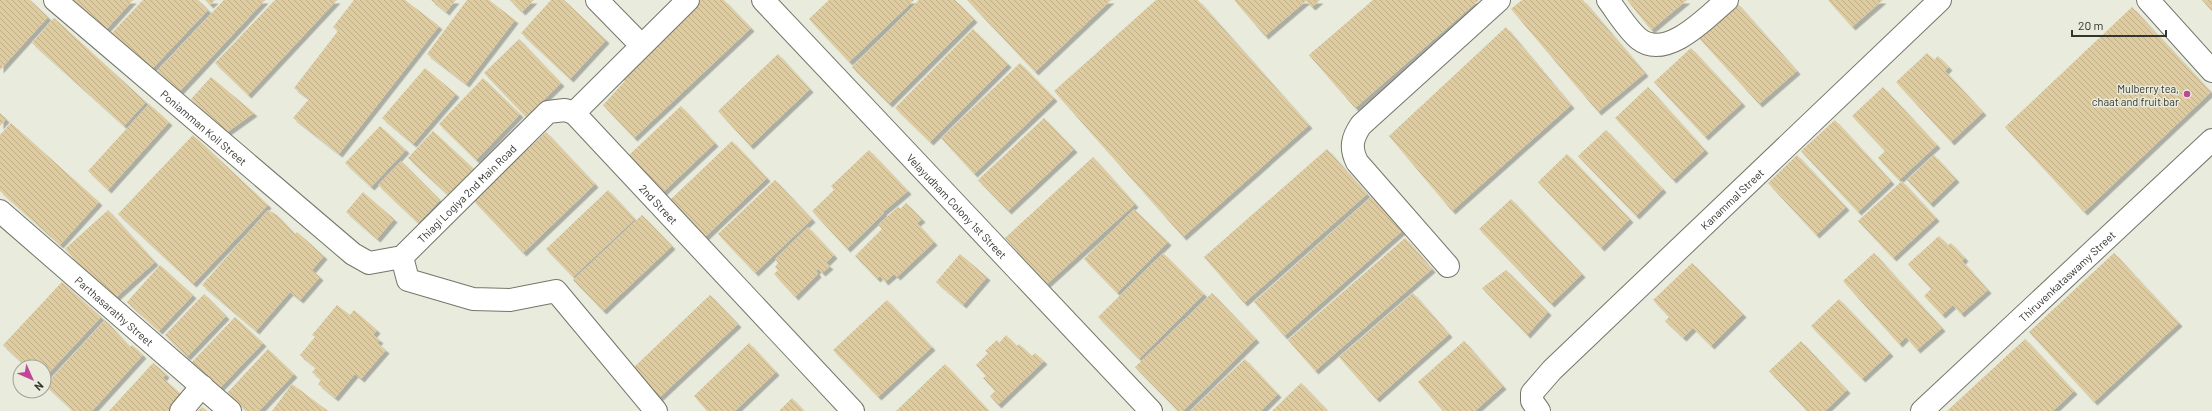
<svg xmlns="http://www.w3.org/2000/svg" width="2212" height="411" font-family="Barlow,sans-serif">
	<defs>
		<pattern id="building-back-hatch" width="6" height="6" patternUnits="userSpaceOnUse"><rect width="6" height="6" fill="#decb9f"/><path d="M-1 5l2 2M0 0l6 6M5-1l2 2" fill="none" stroke="#bfaf89"/></pattern>
		<filter id="shadow"><feDropShadow dx="3.5" dy="3.5" stdDeviation="0" flood-color="#0004"/></filter>
	</defs>
	<rect width="100%" height="100%" fill="#e9ebdd"/>
	<g fill="url(#building-back-hatch)" filter="url(#shadow)">
		<polygon points="0,0 30,0 48,17 0,70"/>
		<polygon points="73,0 133,0 104,32 72,2"/>
		<polygon points="143,0 198,0 208,10 151,70 112,33"/>
		<polygon points="205,0 215,0 210,5"/>
		<polygon points="224,0 265,0 179,92 157,71"/>
		<polygon points="275,0 337,0 248,95 215,63"/>
		<polygon points="354,0 405,0 439,26 339,154 293,118 309,99 294,88 338,31 333,27"/>
		<polygon points="431,0 456,0 446,12"/>
		<polygon points="467,0 489,0 515,20 466,84 427,54"/>
		<polygon points="510,0 534,0 522,12"/>
		<polygon points="551,0 564,0 606,40 570,79 521,33"/>
		<polygon points="696,0 724,0 751,28 634,138 603,105 625,81 621,77"/>
		<polygon points="829,0 914,0 849,62 809,19"/>
		<polygon points="919,0 955,0 974,19 889,104 852,67"/>
		<polygon points="967,0 1111,0 1035,72"/>
		<polygon points="1156,0 1198,0 1309,125 1183,237 1054,91"/>
		<polygon points="1234,0 1320,0 1312,7 1306,1 1265,36"/>
		<polygon points="1373,0 1479,0 1355,108 1309,55"/>
		<polygon points="1522,0 1583,0 1645,73 1598,112 1511,9"/>
		<polygon points="1627,0 1687,0 1651,30"/>
		<polygon points="1828,0 1883,0 1852,27"/>
		<polygon points="2202,0 2212,0 2212,11"/>
		<polygon points="1737,3 1797,71 1759,104 1699,38"/>
		<polygon points="2132,7 2211,92 2084,212 2005,127"/>
		<polygon points="54,18 146,102 124,126 32,43"/>
		<polygon points="1506,27 1571,105 1452,211 1389,136"/>
		<polygon points="973,29 1008,64 930,142 895,108"/>
		<polygon points="519,39 561,83 526,117 484,73"/>
		<polygon points="1691,48 1742,103 1705,137 1654,82"/>
		<polygon points="1927,53 1934,60 1938,56 1949,67 1945,71 1983,112 1951,142 1896,82"/>
		<polygon points="778,54 810,89 750,146 718,111"/>
		<polygon points="1020,63 1054,98 974,174 941,138"/>
		<polygon points="425,68 456,94 413,144 382,118"/>
		<polygon points="211,77 254,113 226,133 191,99"/>
		<polygon points="483,78 520,114 476,160 439,124"/>
		<polygon points="1648,87 1705,150 1673,180 1615,118"/>
		<polygon points="1883,87 1937,145 1899,180 1878,158 1885,151 1852,116"/>
		<polygon points="149,104 169,122 108,190 88,171"/>
		<polygon points="681,106 715,143 660,195 626,158"/>
		<polygon points="0,113 6,119 0,126"/>
		<polygon points="1044,118 1074,149 1008,211 978,180"/>
		<polygon points="1835,120 1891,181 1858,212 1801,151"/>
		<polygon points="11,123 99,202 60,245 0,191 0,135"/>
		<polygon points="380,126 406,150 371,187 345,163"/>
		<polygon points="1606,130 1663,189 1636,216 1578,156"/>
		<polygon points="433,131 474,169 449,196 408,158"/>
		<polygon points="546,132 595,184 523,253 473,200"/>
		<polygon points="193,135 268,205 193,284 118,214"/>
		<polygon points="732,141 767,178 704,238 669,201"/>
		<polygon points="1327,149 1367,194 1244,303 1204,257"/>
		<polygon points="869,150 908,191 883,212 884,213 847,249 812,211 834,190 831,186"/>
		<polygon points="1567,154 1630,219 1601,248 1538,182"/>
		<polygon points="1797,155 1846,207 1816,235 1768,183"/>
		<polygon points="1934,155 1956,179 1930,204 1907,180"/>
		<polygon points="1093,157 1135,204 1047,284 1005,238"/>
		<polygon points="401,161 440,200 418,223 378,185"/>
		<polygon points="775,180 812,219 755,273 718,234"/>
		<polygon points="1902,181 1936,218 1893,258 1858,221"/>
		<polygon points="608,190 635,219 573,277 546,249"/>
		<polygon points="363,192 394,219 377,239 346,212"/>
		<polygon points="1371,197 1402,231 1284,336 1254,302"/>
		<polygon points="1511,199 1582,274 1551,304 1479,229"/>
		<polygon points="906,203 922,219 917,223 934,242 897,277 894,274 885,282 880,276 877,279 855,256 882,229 878,225 898,207 900,209"/>
		<polygon points="1134,209 1168,242 1117,293 1084,259"/>
		<polygon points="108,210 155,262 112,301 65,249"/>
		<polygon points="268,210 277,215 295,234 297,232 324,256 312,270 320,277 300,300 290,292 256,331 202,285"/>
		<polygon points="642,215 672,246 603,311 573,280"/>
		<polygon points="808,227 834,255 826,263 830,266 822,273 818,269 816,271 818,274 795,297 774,274 778,270 775,267 778,263 775,259"/>
		<polygon points="1939,236 1948,245 1951,243 1965,258 1962,261 1988,290 1961,314 1953,305 1942,315 1924,296 1931,289 1908,264"/>
		<polygon points="1405,238 1432,269 1315,371 1288,340"/>
		<polygon points="1163,253 1204,294 1139,359 1098,317"/>
		<polygon points="1874,253 1942,328 1917,350 1906,337 1899,344 1843,281"/>
		<polygon points="2114,253 2179,323 2094,402 2029,332"/>
		<polygon points="960,254 987,277 963,305 936,282"/>
		<polygon points="1692,263 1743,314 1711,346 1693,328 1683,338 1665,321 1669,317 1653,300"/>
		<polygon points="160,265 193,295 159,331 127,302"/>
		<polygon points="1506,270 1548,312 1527,335 1482,288"/>
		<polygon points="62,282 101,317 44,378 44,367 26,367 3,345"/>
		<polygon points="1212,293 1256,339 1183,411 1178,411 1135,367"/>
		<polygon points="1413,293 1449,334 1376,399 1339,357"/>
		<polygon points="204,294 226,316 187,357 165,335"/>
		<polygon points="710,295 738,324 659,398 631,370"/>
		<polygon points="1839,299 1890,353 1862,379 1811,326"/>
		<polygon points="887,300 932,347 878,397 833,350"/>
		<polygon points="337,305 350,315 354,310 377,330 373,335 380,340 377,343 386,350 361,379 355,374 335,398 318,384 321,380 312,372 316,368 300,355 315,337 312,335"/>
		<polygon points="235,317 263,343 219,389 191,363"/>
		<polygon points="105,320 130,347 132,345 143,355 92,411 73,411 45,385"/>
		<polygon points="1006,335 1017,346 1019,344 1032,356 1035,353 1044,361 998,405 990,396 995,391 983,378 986,376 976,365 988,353 985,351 997,340 999,343"/>
		<polygon points="2025,339 2074,391 2053,411 1947,411"/>
		<polygon points="1464,341 1503,386 1475,411 1443,411 1418,382"/>
		<polygon points="1801,341 1847,390 1825,411 1807,411 1769,371"/>
		<polygon points="749,343 776,372 735,411 707,411 694,396"/>
		<polygon points="268,349 294,374 259,411 246,411 227,393"/>
		<polygon points="1245,359 1278,394 1261,411 1190,411"/>
		<polygon points="153,363 166,374 163,378 183,396 170,411 109,411"/>
		<polygon points="945,364 989,411 896,411"/>
		<polygon points="1301,383 1328,411 1272,411"/>
		<polygon points="292,384 328,411 272,411"/>
		<polygon points="792,398 804,411 779,411"/>
		<polygon points="202,407 207,411 198,411"/>
	</g>
	<g fill="none" stroke-linecap="round" stroke-linejoin="round">
		<g stroke="#75766a" stroke-width="24">
			<g id="minor">
				<path id="s1" d="M55,0l298,254 16,9 33,-6 146,-145 17,-2 9,3"/>
				<polyline points="597,0 641,45"/>
				<path id="s2" d="M688,0l-114,113 279,298"/>
				<path id="s3" d="M763,0l388,411"/>
				<path d="M1608,0c9,12 19,29 31,39 28,22 69,-23 88,-39"/>
				<polyline points="2148,0 2212,71"/>
				<path id="s4" d="M0,211l230,200"/>
				<polyline points="402,257 408,280 473,299 510,300 556,291 656,411"/>
				<path d="M1448,266l-91,-104c-7,-14 -5,-24 4,-37l138,-125"/>
				<polyline points="181,411 202,386"/>
				<path id="s5" d="M1539,411l-7,-10v-8l20,-23 388,-370"/>
				<path id="s6" d="M1922,411l290,-271"/>
			</g>
		</g>
		<use href="#minor" stroke="#fff" stroke-width="22"/>
	</g>
	<circle fill="#c04698" stroke="#e9ebdd" stroke-width="1.5" cx="2187" cy="94" r="4"/>
	<g text-anchor="middle" dominant-baseline="central" stroke-width="3" stroke-linejoin="round" paint-order="stroke">
		<g font-size="11" fill="#34352f" stroke="#e9ebdd" text-anchor="end">
			<text x="2179" y="88">Mulberry tea,<tspan x="2179" dy="13">chaat and fruit bar</tspan></text>
		</g>
		<g font-size="11" fill="#34352f" stroke="#e9ebdd">
			<text stroke="none"><textPath href="#s1" startOffset="196">Poniamman Koil Street</textPath></text>
			<text stroke="none"><textPath href="#s1" startOffset="534">Thiagi Logiya 2nd Main Road</textPath></text>
			<text stroke="none"><textPath href="#s5" startOffset="299">Kanammal Street</textPath></text>
			<text stroke="none"><textPath href="#s2" startOffset="285">2nd Street</textPath></text>
			<text stroke="none"><textPath href="#s3" startOffset="283">Velayudham Colony 1st Street</textPath></text>
			<text stroke="none"><textPath href="#s6" startOffset="198">Thiruvenkataswamy Street</textPath></text>
			<text stroke="none"><textPath href="#s4" startOffset="152">Parthasarathy Street</textPath></text>
		</g>
	</g>
	<g transform="translate(32 379) rotate(135)"><circle r="19" fill="#e9ebdd" stroke="#a1a297"/>
	<path d="M0-3L7 15L0 10L-7 15Z" fill="#c04698"/>
	<text y="-6" font-size="11" font-weight="bold" text-anchor="middle" fill="#34352f">N</text>
	</g>
	<path d="M2072 30v6h94v-6" fill="none" stroke="#34352f" stroke-width="2"/>
	<text x="2078" y="30" font-size="12" fill="#34352f" stroke="#e9ebdd" stroke-width="3" paint-order="stroke">20 m</text>
</svg>
